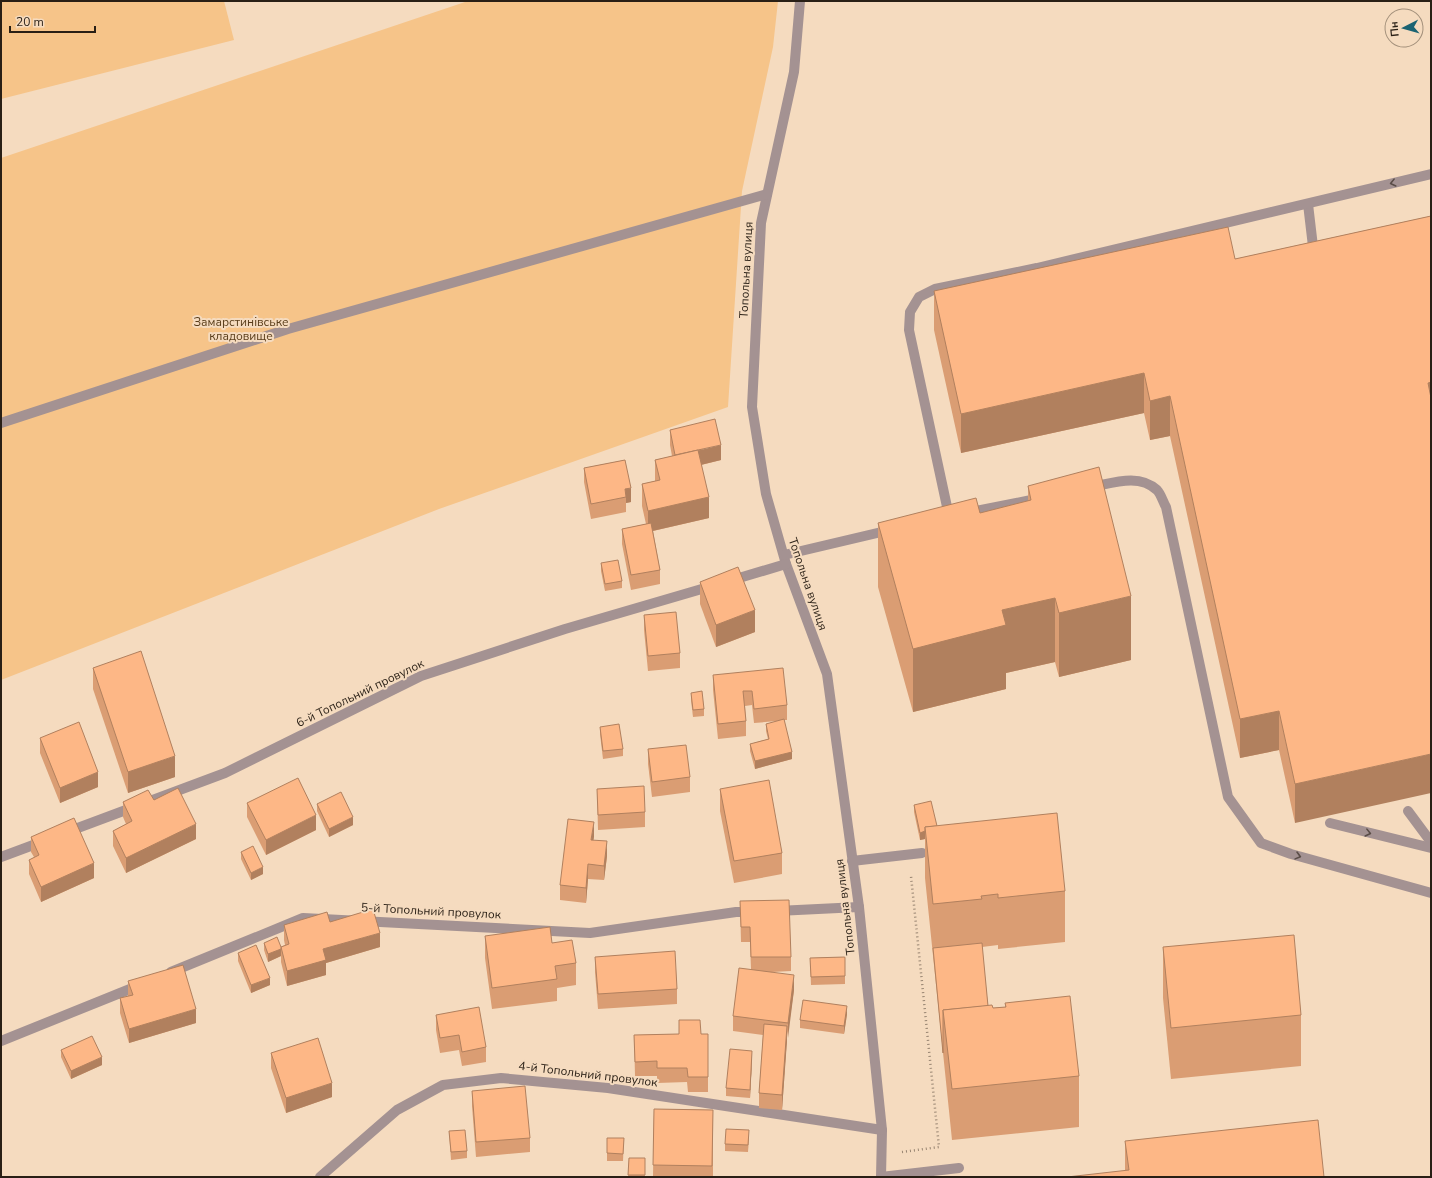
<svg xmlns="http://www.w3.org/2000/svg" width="1432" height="1178" font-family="'Nunito Sans',sans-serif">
	<rect width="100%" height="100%" fill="#f5dbbf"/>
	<g fill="#f6c489">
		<polygon points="1,1 224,1 234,40 1,99"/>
		<polygon points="468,1 778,1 773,47 742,191 728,407 439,509 1,680 1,158"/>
	</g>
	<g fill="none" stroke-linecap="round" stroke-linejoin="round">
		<polyline stroke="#988572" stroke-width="2.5" stroke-dasharray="1 3" stroke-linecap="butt" points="902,1152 939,1147 911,876 910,876"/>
		<g stroke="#a49292" stroke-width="10">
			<polyline points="800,1 794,72 761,223 752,407 766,494 786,564 827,674 859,907 882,1130 881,1177"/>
			<polyline points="1308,204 1314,255"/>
			<polyline points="1,423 288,329 767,194"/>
			<path d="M1092,487c21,-4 47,-14 65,3 4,4 6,12 9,17l62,290 33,46 30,11 140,39"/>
			<polyline points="966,513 1041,498"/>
			<polyline points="949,516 909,330 910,312 919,297 935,289 1037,268 1431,174"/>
			<polyline points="784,555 890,530"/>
			<polyline points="729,581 786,564"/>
			<polyline points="1408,811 1431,842"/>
			<polyline points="1330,823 1431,848"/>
			<polyline points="67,832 225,773 421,676 565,629 712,586"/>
			<polyline points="1,857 44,841"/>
			<polyline points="852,861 922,853"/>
			<polyline points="777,911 859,907"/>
			<polyline points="171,972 303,918 590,933 736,912 753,912"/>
			<polyline points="1,1041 140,985"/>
			<polyline points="320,1177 397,1110 443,1085 501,1078 608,1088 882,1130"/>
			<polyline points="881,1177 959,1168"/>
		</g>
	</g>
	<g fill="#da9d73">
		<polygon points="1431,216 1295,823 1279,750 1240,758 1170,436 1150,440 1144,413 961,453 934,330 934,291 1235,259"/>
		<polygon points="670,430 721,460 701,465 709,518 653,531 660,570 660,584 631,590 622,544 622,529 646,524 642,506 642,484 655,481 655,460 672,456 670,445"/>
		<polygon points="625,460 631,502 626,503 626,512 591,519 584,482 584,468"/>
		<polygon points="1028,486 1131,660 1059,677 1055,662 1006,673 1006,689 913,712 878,587 878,523 980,513 1028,501"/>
		<polygon points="601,563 622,581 622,588 605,591 601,571"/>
		<polygon points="700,582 755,632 716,647 700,604"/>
		<polygon points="644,615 680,653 680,668 648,671 644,630"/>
		<polygon points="93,668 175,777 128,793 93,689"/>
		<polygon points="713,675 787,705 787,720 784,720 792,759 755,769 750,751 750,744 768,739 766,731 766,724 777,721 754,723 752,705 745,706 746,721 746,736 718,739 713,690"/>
		<polygon points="691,693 704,709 704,716 693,717 691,700"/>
		<polygon points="600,727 623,749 623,756 603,759 600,734"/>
		<polygon points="40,738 98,787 60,803 40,753"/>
		<polygon points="648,749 690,777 690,792 652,797 648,764"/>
		<polygon points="597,789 645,812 645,827 598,830"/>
		<polygon points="720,789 782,853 782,874 734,883 720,811"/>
		<polygon points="154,800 196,839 126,873 113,846 113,831 126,824 123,817 123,802"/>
		<polygon points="247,803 316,830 266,855 247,817"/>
		<polygon points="317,804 353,825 329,837 317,811"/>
		<polygon points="914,805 937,826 1065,891 1065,942 998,949 998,945 982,947 988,1006 993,1008 1005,1007 1005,1003 1079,1076 1079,1127 952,1140 925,878 925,839 920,840 914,812"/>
		<polygon points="31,837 94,878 41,902 29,874 29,860 34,857 31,852"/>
		<polygon points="594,837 593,840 607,856 604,880 588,879 586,903 560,900 560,885"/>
		<polygon points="241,852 263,874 251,880 241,859"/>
		<polygon points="740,901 791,957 791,971 772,972 794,990 787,1038 782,1110 759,1108 759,1093 763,1035 733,1031 733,1016 751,969 750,942 741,942"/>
		<polygon points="330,922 380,947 326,963 326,975 287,986 281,962 281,956 268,962 264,950 264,943 281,947 285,945 284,940 284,925"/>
		<polygon points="485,936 552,943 576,963 576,985 557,988 557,1001 492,1009 485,958"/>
		<polygon points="1163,947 1301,1015 1301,1066 1171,1079 1163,998"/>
		<polygon points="238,953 270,985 251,993 238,961"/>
		<polygon points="595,957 677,989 677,1004 598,1009 595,972"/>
		<polygon points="845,957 845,984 811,985 810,958"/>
		<polygon points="128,981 196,1023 129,1043 120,1013 120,998 128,996"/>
		<polygon points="847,1014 844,1034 800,1028 800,1020"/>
		<polygon points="436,1015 486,1047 486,1062 462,1066 459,1050 440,1053 436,1030"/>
		<polygon points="708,1034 708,1092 688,1092 687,1082 657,1083 657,1076 635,1076 634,1035"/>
		<polygon points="61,1050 102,1065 71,1079 61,1057"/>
		<polygon points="271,1053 332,1097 286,1113 271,1068"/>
		<polygon points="752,1059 750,1098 726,1096 726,1088"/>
		<polygon points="472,1091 530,1138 530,1152 476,1157 472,1106"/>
		<polygon points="654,1109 713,1110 713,1177 653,1177"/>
		<polygon points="449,1131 467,1151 467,1158 451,1160"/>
		<polygon points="607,1138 624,1138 623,1161 607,1161"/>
		<polygon points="749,1138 748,1152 725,1151 725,1144"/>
		<polygon points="1125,1141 1324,1177 1125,1171"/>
		<polygon points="629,1158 645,1158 645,1177 628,1177"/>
	</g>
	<g fill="#b1805e">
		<polygon points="1144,373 1144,413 961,453 961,414"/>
		<polygon points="1431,382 1431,421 1428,383"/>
		<polygon points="1170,396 1170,436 1150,440 1150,401"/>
		<polygon points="721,445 721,460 676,471 676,456"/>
		<polygon points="631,488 631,502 626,503 626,497 625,489"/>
		<polygon points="709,497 709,518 648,532 648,511"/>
		<polygon points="1131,596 1131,660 1059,677 1059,613"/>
		<polygon points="1055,598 1055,662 1006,673 1006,689 913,712 913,649 1002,610"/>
		<polygon points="755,610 755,632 716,647 716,625"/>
		<polygon points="1279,711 1279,750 1240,758 1240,719"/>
		<polygon points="792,752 792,759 755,769 755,761"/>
		<polygon points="1431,754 1431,793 1295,823 1295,784"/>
		<polygon points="175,756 175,777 128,793 128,772"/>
		<polygon points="98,772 98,787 60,803 60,788"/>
		<polygon points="316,815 316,830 266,855 266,840"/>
		<polygon points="353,817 353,825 329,837 329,829"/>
		<polygon points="594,822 594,837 591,854 591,840"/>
		<polygon points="196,824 196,839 126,873 126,858"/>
		<polygon points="925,831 925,839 920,840 920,833"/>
		<polygon points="607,841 607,856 604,880 604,866"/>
		<polygon points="94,863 94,878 41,902 41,887"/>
		<polygon points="588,864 588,879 586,903 586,888"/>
		<polygon points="263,867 263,874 251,880 251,873"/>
		<polygon points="380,933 380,947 326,963 326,975 287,986 287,971 323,949"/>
		<polygon points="281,949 281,956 268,962 268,954"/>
		<polygon points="794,975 794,990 788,1038 788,1023"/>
		<polygon points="270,978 270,985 251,993 251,985"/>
		<polygon points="847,1006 847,1014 844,1034 844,1026"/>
		<polygon points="196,1009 196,1023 129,1043 129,1029"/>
		<polygon points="787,1026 787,1041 782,1110 782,1095"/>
		<polygon points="752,1051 752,1059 750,1098 750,1090"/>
		<polygon points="102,1057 102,1065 71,1079 71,1071"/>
		<polygon points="332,1083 332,1097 286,1113 286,1098"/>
	</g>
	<g fill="#fdb786" stroke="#b1805e">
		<polygon points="1431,216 1431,382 1428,383 1431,398 1431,754 1295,784 1279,711 1240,719 1170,396 1150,401 1144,373 961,414 934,291 1228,227 1235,259"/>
		<polygon points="715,419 721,445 675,455 670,430"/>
		<polygon points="698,450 709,497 648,511 642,484 660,480 655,460"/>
		<polygon points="625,460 631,488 625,489 626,497 591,504 584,468"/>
		<polygon points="1099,467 1131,596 1059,613 1055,598 1002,610 1006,625 913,649 878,523 976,498 980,513 1031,500 1028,486"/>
		<polygon points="651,523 660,570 631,575 622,529"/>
		<polygon points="618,560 622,581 605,584 601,563"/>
		<polygon points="738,567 755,610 716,625 700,582"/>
		<polygon points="676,612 680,653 648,656 644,615"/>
		<polygon points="141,651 175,756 128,772 93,668"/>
		<polygon points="783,668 787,705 754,709 752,691 743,691 746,721 718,724 713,675"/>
		<polygon points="702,691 704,709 693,710 691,693"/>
		<polygon points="784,719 792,752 755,761 750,744 769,739 766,724"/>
		<polygon points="79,722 98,772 60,788 40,738"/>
		<polygon points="619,724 623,749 603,751 600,727"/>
		<polygon points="686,745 690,777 652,782 648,749"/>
		<polygon points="298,778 316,815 266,840 247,803"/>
		<polygon points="769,780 782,853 734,861 720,789"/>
		<polygon points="644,786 645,812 598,815 597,789"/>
		<polygon points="178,788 196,824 126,858 113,831 132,821 123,802 148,790 154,800"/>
		<polygon points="341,792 353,817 329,829 317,804"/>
		<polygon points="931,801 937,826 925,827 925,831 920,833 914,805"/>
		<polygon points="1057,813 1065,891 998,898 998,894 981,896 982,899 933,904 925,827"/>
		<polygon points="74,818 94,863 41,887 29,860 39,855 31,837"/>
		<polygon points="568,819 594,822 591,840 607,841 604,866 588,864 586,888 560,885"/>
		<polygon points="253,846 263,867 251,873 241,852"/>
		<polygon points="789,900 791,957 751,957 750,927 741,927 740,901"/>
		<polygon points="373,909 380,933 323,949 326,960 287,971 281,947 289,944 284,925 327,912 330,922"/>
		<polygon points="550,927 552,943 572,940 576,963 555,966 557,979 492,988 485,936"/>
		<polygon points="1294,935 1301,1015 1171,1028 1163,947"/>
		<polygon points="277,937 281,947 281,949 268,954 264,943"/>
		<polygon points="982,943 988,1006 943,1010 943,1053 933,948"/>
		<polygon points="256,945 270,978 251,985 238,953"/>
		<polygon points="675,951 677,989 598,994 595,957"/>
		<polygon points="845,957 845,976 811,977 810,958"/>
		<polygon points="183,965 196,1009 129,1029 120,998 133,995 128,981"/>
		<polygon points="739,968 794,975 788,1023 733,1016"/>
		<polygon points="1070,996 1079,1076 952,1089 943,1010 992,1005 993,1008 1006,1007 1005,1003"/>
		<polygon points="803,1000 847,1006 844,1026 800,1020"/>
		<polygon points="479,1007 486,1047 462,1052 459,1035 440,1038 436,1015"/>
		<polygon points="679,1020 700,1020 701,1034 708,1034 708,1077 688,1077 687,1068 657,1068 657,1061 635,1062 634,1035 679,1034"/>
		<polygon points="764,1024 787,1026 782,1095 759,1093"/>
		<polygon points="92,1036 102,1057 71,1071 61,1050"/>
		<polygon points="318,1038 332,1083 286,1098 271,1053"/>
		<polygon points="730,1049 752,1051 750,1090 726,1088"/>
		<polygon points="525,1086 530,1138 476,1142 472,1091"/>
		<polygon points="654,1109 713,1110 712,1166 653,1165"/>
		<polygon points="1318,1120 1324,1177 1067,1177 1129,1170 1125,1141"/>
		<polygon points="726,1129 749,1130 748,1145 725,1144"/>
		<polygon points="465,1130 467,1151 451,1152 449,1131"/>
		<polygon points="607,1138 624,1138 623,1154 607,1153"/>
		<polygon points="629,1158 645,1158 645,1175 628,1175"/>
	</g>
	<defs><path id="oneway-chevron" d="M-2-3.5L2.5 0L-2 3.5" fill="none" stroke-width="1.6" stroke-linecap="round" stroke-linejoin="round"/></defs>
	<g stroke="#5a4d47">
		<use href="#oneway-chevron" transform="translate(1393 183) rotate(166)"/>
		<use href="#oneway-chevron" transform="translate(1368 833) rotate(14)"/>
		<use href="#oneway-chevron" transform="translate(1298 856) rotate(15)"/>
	</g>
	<g text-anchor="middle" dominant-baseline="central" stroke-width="4" stroke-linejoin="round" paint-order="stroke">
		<g font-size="12" fill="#291f15" stroke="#f5dbbf">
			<text transform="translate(746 270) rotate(-87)">Топольна вулиця</text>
			<text transform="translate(808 584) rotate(71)">Топольна вулиця</text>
			<text transform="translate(360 693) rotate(-26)">6-й Топольний провулок</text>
			<text transform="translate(845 907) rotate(-97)">Топольна вулиця</text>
			<text transform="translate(431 911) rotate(3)">5-й Топольний провулок</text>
			<text transform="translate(588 1074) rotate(7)">4-й Топольний провулок</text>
		</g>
		<g font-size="12" fill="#593d1a" stroke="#f5dbbf">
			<text x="241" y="322">Замарстинівське<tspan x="241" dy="14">кладовище</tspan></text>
		</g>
	</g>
	<rect width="1432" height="1178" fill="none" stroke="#291f15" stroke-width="4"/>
	<g transform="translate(1404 28) rotate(264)"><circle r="19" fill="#f5dbbf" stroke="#a3907b"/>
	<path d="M0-3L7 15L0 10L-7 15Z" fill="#1b6372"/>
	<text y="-6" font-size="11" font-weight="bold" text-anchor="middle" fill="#291f15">Пн</text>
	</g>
	<path d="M10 26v6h85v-6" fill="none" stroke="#291f15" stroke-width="2"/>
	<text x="16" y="26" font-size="12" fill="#291f15" stroke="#f5dbbf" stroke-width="3" paint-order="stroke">20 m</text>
</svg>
